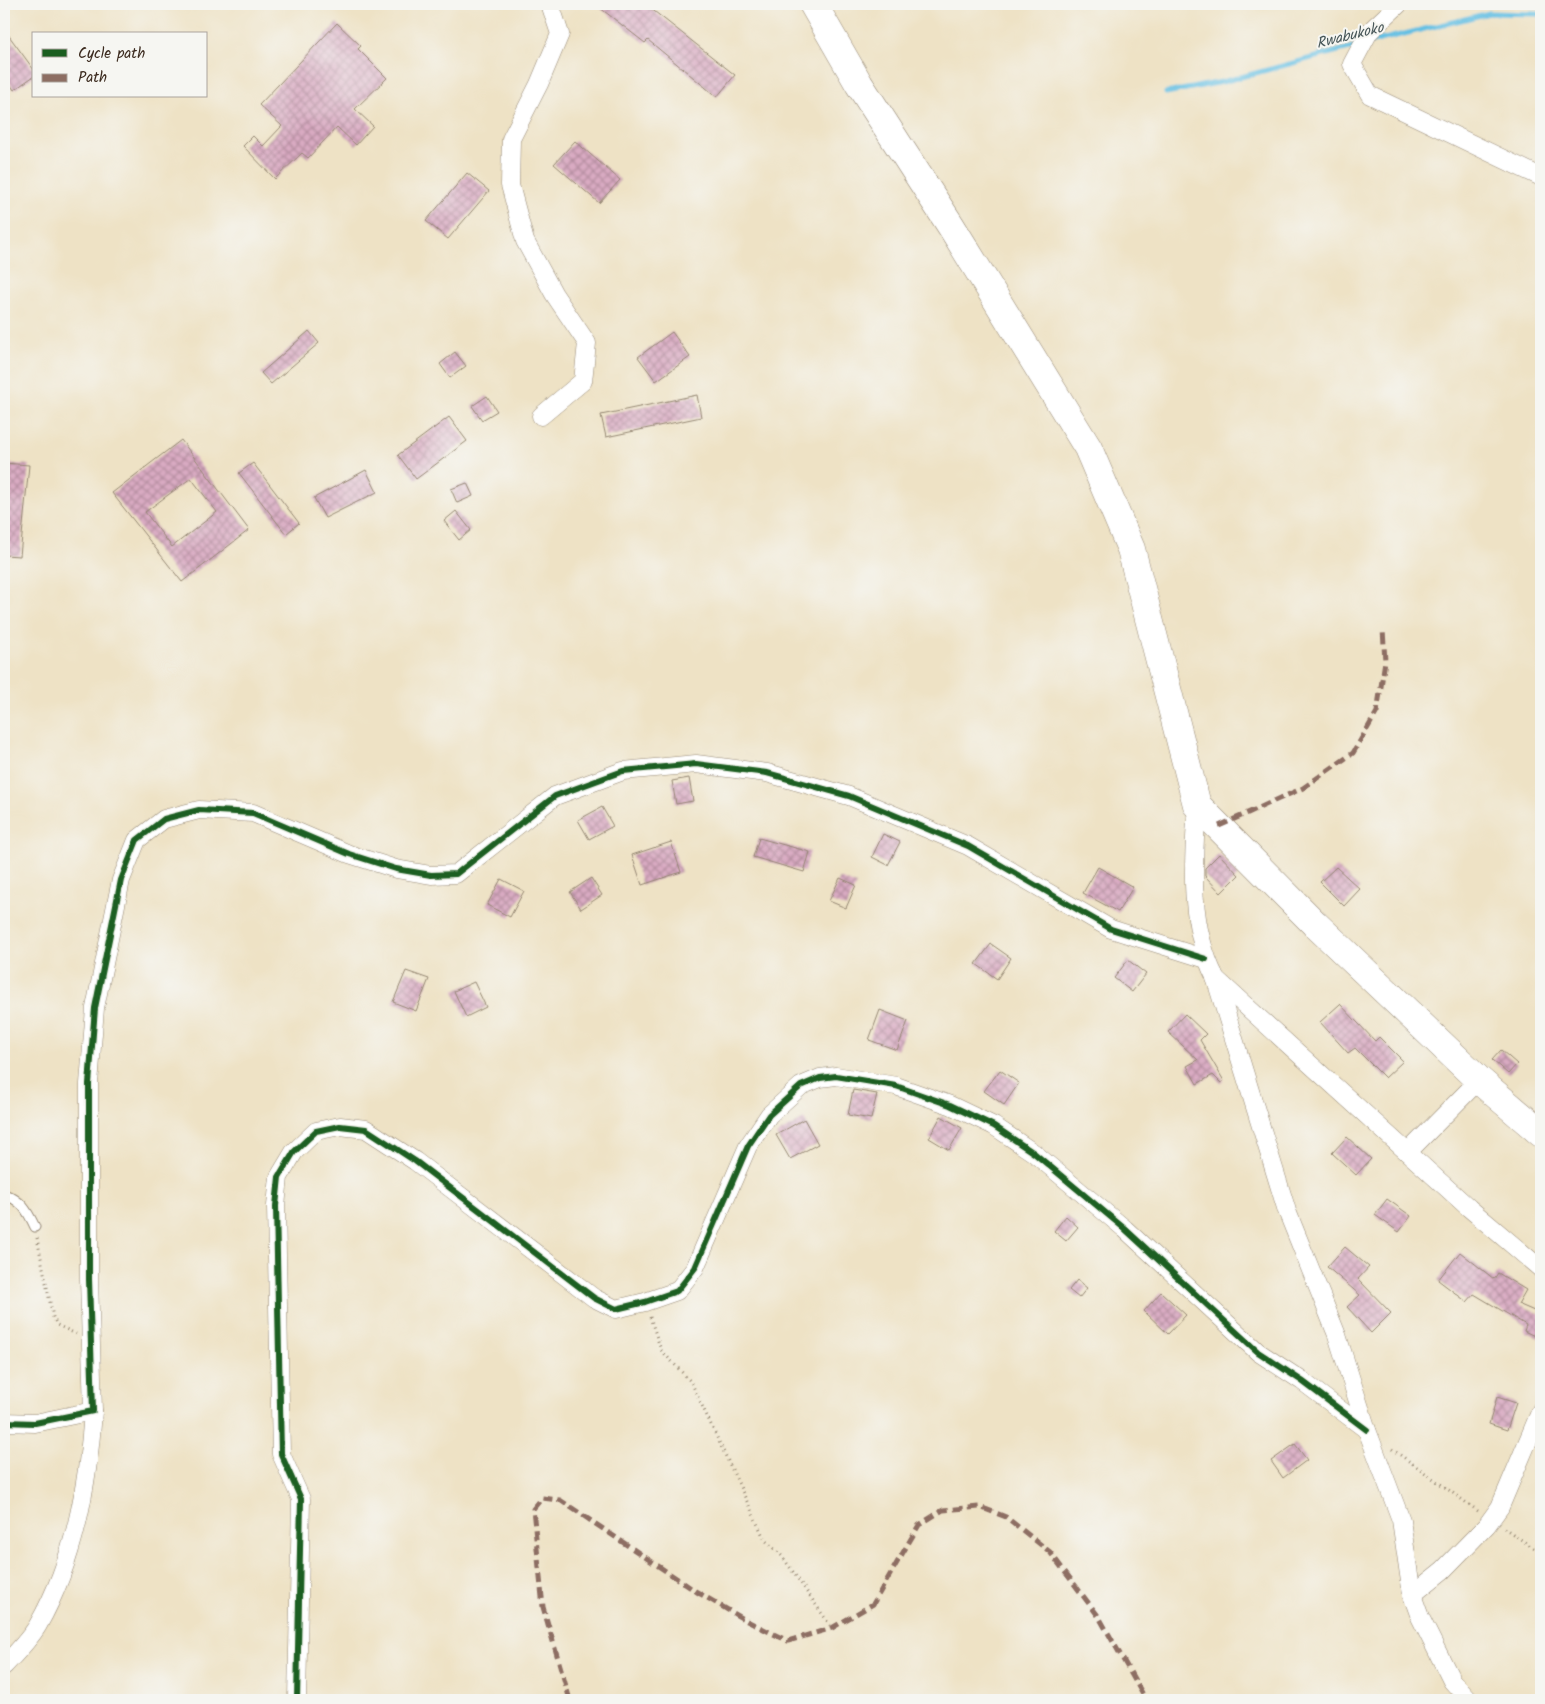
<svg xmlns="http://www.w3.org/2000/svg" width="1545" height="1704" font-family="Kalam,sans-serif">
	<defs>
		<pattern id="building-cross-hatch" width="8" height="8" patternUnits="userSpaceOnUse" patternTransform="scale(1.25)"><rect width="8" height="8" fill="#d9aac2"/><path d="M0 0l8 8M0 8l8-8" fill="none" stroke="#b18b9d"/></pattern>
	</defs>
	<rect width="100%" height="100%" fill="#f6f6f2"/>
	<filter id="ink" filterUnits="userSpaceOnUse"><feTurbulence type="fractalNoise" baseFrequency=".02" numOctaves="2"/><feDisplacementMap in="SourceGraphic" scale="10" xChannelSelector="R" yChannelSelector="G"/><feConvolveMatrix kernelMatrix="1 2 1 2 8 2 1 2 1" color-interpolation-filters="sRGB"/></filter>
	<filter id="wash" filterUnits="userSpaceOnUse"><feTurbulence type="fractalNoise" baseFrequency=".0096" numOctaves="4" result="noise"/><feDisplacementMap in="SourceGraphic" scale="20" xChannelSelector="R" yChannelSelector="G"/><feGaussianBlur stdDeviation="1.12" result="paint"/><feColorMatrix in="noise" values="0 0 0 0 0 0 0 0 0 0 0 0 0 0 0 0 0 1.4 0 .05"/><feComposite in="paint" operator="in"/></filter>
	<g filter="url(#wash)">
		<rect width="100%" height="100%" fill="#eee2c5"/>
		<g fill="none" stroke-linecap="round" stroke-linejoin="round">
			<g stroke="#65c0e3" stroke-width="5">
				<polyline points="1368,43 1489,13 1541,14"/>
				<polyline points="1166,93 1222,82 1357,46"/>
			</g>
		</g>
		<g id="blocks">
			<g fill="url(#building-cross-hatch)" fill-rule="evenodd">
				<polygon points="595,4 645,4 735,75 717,97 648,40 645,43"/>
				<polygon points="337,23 361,46 358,49 387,78 355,109 373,126 356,145 337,127 308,158 302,153 275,179 243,146 253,136 263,146 282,126 259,105"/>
				<polygon points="4,29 34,70 34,76 14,90 4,75"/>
				<polygon points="575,141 620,180 599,203 554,164"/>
				<polygon points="467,173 489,191 448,239 426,221"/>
				<polygon points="309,331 319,343 271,384 261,373"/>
				<polygon points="672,332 690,357 656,381 638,357"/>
				<polygon points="455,352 466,366 450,378 440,364"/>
				<polygon points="697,395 701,417 606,437 601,415"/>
				<polygon points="487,396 497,411 482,420 472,406"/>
				<polygon points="449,417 467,441 416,479 398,455"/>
				<path d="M181,440l68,90 -67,52 -70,-89zM191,478l26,34 -45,35 -27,-35z"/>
				<polygon points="4,463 29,465 20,556 4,555"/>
				<polygon points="253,463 299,523 286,534 239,473"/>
				<polygon points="366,470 377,492 325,518 314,498"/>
				<polygon points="467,483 473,496 457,503 451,489"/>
				<polygon points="456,511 471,530 459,540 444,521"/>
				<polygon points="689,778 693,801 676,804 672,781"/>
				<polygon points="602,807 613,826 589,839 578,820"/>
				<polygon points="883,834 900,842 888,865 872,857"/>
				<polygon points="759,838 810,852 804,872 753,857"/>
				<polygon points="671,842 681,872 642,885 632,855"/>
				<polygon points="1219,854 1239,875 1221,893 1205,876 1205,868"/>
				<polygon points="1098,867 1133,887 1118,912 1083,893"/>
				<polygon points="1336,867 1360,889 1344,906 1320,882"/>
				<polygon points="591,878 602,895 581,909 570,892"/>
				<polygon points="840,878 856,885 846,908 829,901"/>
				<polygon points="501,879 524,891 510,917 487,905"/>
				<polygon points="991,944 1011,958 997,979 976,964"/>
				<polygon points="1128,960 1146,974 1132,992 1114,978"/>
				<polygon points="406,971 429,979 416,1011 393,1002"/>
				<polygon points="474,982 486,1007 466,1017 454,991"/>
				<polygon points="1340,1004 1375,1041 1379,1037 1403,1061 1385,1078 1355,1048 1348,1053 1320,1022"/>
				<polygon points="880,1010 908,1021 897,1050 869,1040"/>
				<polygon points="1185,1014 1206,1034 1200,1040 1224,1081 1221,1083 1213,1075 1197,1084 1187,1066 1198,1060 1168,1032"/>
				<polygon points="1501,1050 1517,1064 1508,1074 1492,1060"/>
				<polygon points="1000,1070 1019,1083 1004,1105 984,1091"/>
				<polygon points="853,1090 877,1094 871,1119 848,1115"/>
				<polygon points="941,1116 962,1128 949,1150 929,1138"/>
				<polygon points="804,1119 818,1144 790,1159 776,1135"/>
				<polygon points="1347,1137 1371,1159 1356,1175 1332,1153"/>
				<polygon points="1387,1199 1411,1216 1399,1232 1375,1215"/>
				<polygon points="1066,1216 1078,1227 1066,1241 1054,1231"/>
				<polygon points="1345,1247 1369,1267 1358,1279 1391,1313 1371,1333 1347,1307 1360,1295 1327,1267"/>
				<polygon points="1460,1252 1494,1279 1498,1273 1526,1290 1518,1304 1541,1314 1541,1339 1524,1331 1526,1325 1474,1294 1467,1302 1438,1280"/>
				<polygon points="1077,1280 1087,1288 1079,1298 1069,1290"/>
				<polygon points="1161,1292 1186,1315 1168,1334 1144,1311"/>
				<polygon points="1497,1397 1516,1403 1507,1430 1489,1424"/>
				<polygon points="1295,1444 1307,1460 1283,1478 1271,1461"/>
			</g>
		</g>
	</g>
	<g filter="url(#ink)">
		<use href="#blocks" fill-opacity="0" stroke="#948672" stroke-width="1"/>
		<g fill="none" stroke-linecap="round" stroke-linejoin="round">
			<g stroke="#948672" stroke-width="11">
				<path id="lane" d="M4,1194c18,7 23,16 31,33"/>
			</g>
			<g stroke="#948672" stroke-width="19">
				<g id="street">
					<polyline points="1399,4 1369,32 1352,64 1370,95 1541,177"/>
					<polyline points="541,416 583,381 587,343 554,294 525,241 510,185 511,139 539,84 560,34 550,4"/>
					<path d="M1197,805c-4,59 -9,118 18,172l72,234 50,124 30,95 34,90 11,75 8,22 32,64 17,19"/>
					<polyline points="1215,978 1469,1208 1541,1269"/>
					<polyline points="1408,1152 1479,1080"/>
					<polyline points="4,1422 35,1423 93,1411 89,1279 89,1084 95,1008 121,880 137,840 164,819 199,810 253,813 349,854 396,869 431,875 456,874 555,796 623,771 696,764 767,773 849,796 968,846 1111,929 1206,959"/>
					<polyline points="1412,1595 1443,1570 1487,1525 1500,1507 1541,1410"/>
					<path d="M4,1666c11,-12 26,-27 34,-41 37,-65 50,-141 55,-214"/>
					<polyline points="297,1700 301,1499 281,1454 276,1206 279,1177 294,1152 316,1131 340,1126 366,1129 415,1161 594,1298 616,1309 645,1302 677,1291 695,1268 748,1146 769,1115 801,1086 820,1078 836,1076 896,1086 950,1105 994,1126 1034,1153 1125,1229 1258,1352 1302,1381 1367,1430"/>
				</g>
			</g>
			<g stroke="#948672" stroke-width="29">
				<polyline id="primary" points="813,4 859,84 951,226 1088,448 1131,549 1197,805 1314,923 1479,1080 1541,1133"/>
			</g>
			<g stroke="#948672" stroke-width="3" stroke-dasharray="1 4" stroke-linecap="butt">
				<polyline points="37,1238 53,1317 57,1325 76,1334"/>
				<polyline points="650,1317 661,1350 691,1382 765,1540 782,1556 832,1628"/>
				<polyline points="1392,1449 1478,1511"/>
				<polyline points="1504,1528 1541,1553"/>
			</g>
			<use href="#lane" stroke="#fff" stroke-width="9"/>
			<use href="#street" stroke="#fff" stroke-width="18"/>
			<use href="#primary" stroke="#fff" stroke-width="28"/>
			<g stroke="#8d6e63" stroke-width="5" stroke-dasharray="10 5" stroke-linecap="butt">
				<polyline points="1219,826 1303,788 1353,753 1377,712 1385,661 1383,630"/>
				<polyline points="570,1700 543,1607 533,1509 542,1498 560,1500 697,1592 747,1621 788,1641 832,1628 873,1604 919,1525 943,1510 980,1507 1006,1517 1050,1552 1099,1617 1146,1700"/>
			</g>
			<g stroke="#f6f6f2" stroke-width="9">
				<g id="cycleway">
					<polyline points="4,1422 35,1423 93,1411 89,1279 89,1084 95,1008 121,880 137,840 164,819 199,810 253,813 349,854 396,869 431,875 456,874 555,796 623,771 696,764 767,773 849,796 968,846 1111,929 1206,959"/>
					<polyline points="297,1700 301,1499 281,1454 276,1206 279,1177 294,1152 316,1131 340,1126 366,1129 415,1161 594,1298 616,1309 645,1302 677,1291 695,1268 748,1146 769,1115 801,1086 820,1078 836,1076 896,1086 950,1105 994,1126 1034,1153 1125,1229 1258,1352 1302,1381 1367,1430"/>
				</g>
			</g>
			<use href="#cycleway" stroke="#1b5e20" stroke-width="6"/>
		</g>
	</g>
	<g text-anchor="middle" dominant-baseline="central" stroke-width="4" stroke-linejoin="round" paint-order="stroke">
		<g font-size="15" font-style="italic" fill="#485759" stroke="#f6f6f2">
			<text transform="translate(1350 36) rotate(-14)">Rwabukoko</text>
		</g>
	</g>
	<rect width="1545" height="1704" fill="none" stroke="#f6f6f2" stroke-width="20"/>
	<rect x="32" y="32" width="175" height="65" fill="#f6f6f2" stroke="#aba49d"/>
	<rect x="42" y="49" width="25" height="8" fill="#1b5e20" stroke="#aba49d"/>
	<text x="78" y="58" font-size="15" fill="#3b2a1e">Cycle path</text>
	<rect x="42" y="74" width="25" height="8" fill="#8d6e63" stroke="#aba49d"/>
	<text x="78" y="82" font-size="15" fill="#3b2a1e">Path</text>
</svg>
